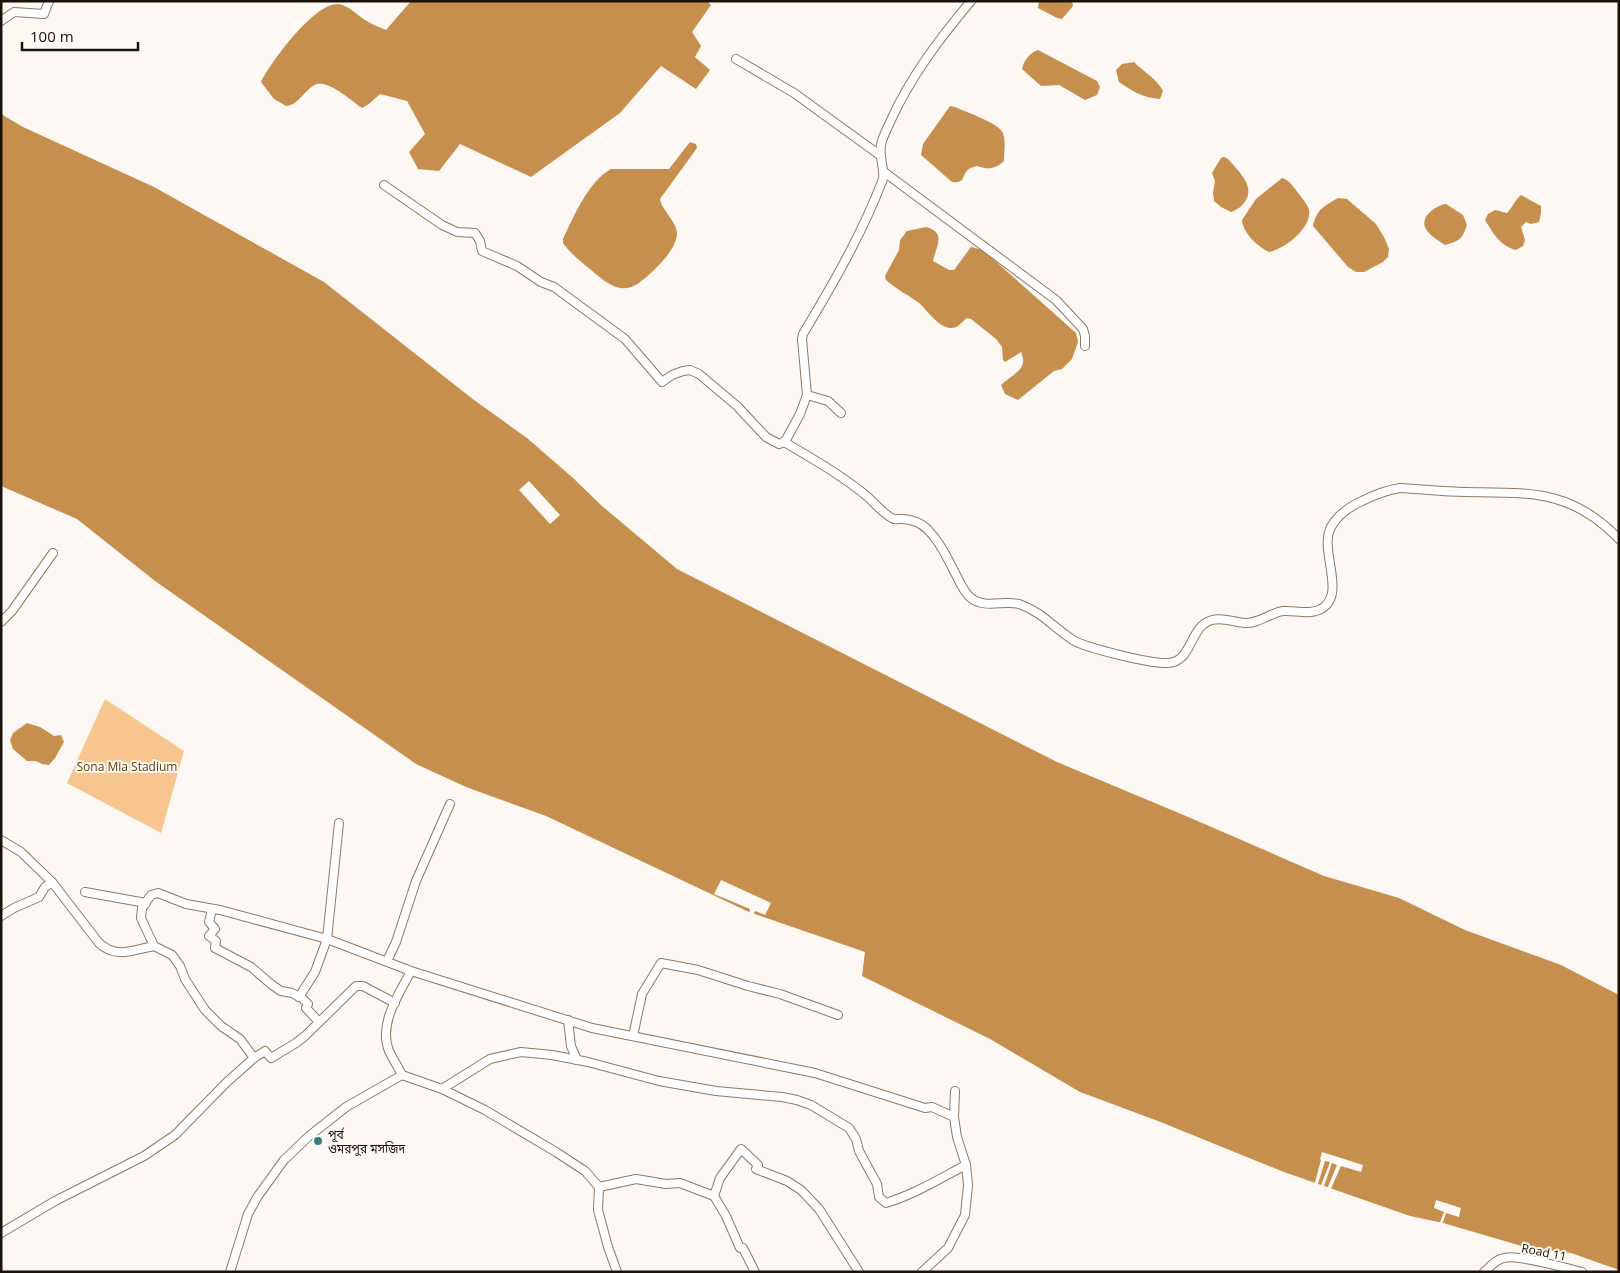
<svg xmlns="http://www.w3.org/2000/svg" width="1620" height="1273" font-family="'Open Sans','Noto Sans Bengali',sans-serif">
	<rect width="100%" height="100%" fill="#fdf8f3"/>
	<polygon fill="#f7c58e" points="105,699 184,751 161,833 67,783"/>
	<g fill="#c78f4d">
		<path d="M411,1h296l4,4 -19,27 9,14 -6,11 15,13 -14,19 -35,-23 -41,47 -89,64 -71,-33 -21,27 -21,-2 -9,-17 16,-18 -18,-33 -27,-7 -11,10 -7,4c-10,-7 -32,-27 -45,-24 -4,1 -9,6 -12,9 -7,7 -10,12 -19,13l-12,-7 -13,-17c10,-20 53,-79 77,-78 10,1 19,11 27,16 6,4 14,7 21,10z"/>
		<polygon points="1039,1 1072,1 1073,6 1062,19 1057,18 1038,8"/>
		<path d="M1038,50l59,31 3,6 -3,8 -12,5 -26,-15 -18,1 -19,-17c1,-8 9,-17 16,-19z"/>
		<path d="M1134,62c10,10 23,17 29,29l-3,8c-17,-1 -28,-8 -41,-17l-3,-12 6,-6z"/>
		<path d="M950,106l5,1c11,5 44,16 48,26 3,8 1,20 1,28 -9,8 -15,9 -27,5 -3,1 -6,1 -8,3 -8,6 -3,15 -17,13l-31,-27 2,-11z"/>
		<polygon points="1,114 23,127 154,187 324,282 474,400 527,438 573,478 602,506 677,569 1057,762 1193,819 1324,876 1399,898 1465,930 1561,965 1619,995 1619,1270 1571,1253 1529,1248 1443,1223 1410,1216 1284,1172 1158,1121 1080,1092 990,1039 862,976 865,952 749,912 546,816 466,787 416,764 155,581 77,519 1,486"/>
		<path d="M690,142l6,2 1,4 -37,51c2,12 16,21 17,34 0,12 -11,25 -19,33 -28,28 -37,30 -67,4 -10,-8 -21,-17 -28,-27v-4c11,-23 25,-57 48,-70h58z"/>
		<path d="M1224,157l4,2c9,11 27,26 18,41 -5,7 -7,9 -15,12l-10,-5 -7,-6 -1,-8 2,-12 -3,-8 9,-15z"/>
		<path d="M1282,178c7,2 12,9 16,15 4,5 10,12 11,17 3,18 -24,39 -40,42 -12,-6 -26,-19 -27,-32l14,-21z"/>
		<path d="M1521,195l20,11v7l-2,9 -8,2 -5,-2 -5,5 4,13 -2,6 -7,4c-16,-4 -23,-17 -31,-30l3,-6 7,-4 12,3c6,-6 7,-12 14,-18z"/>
		<path d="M1338,198l9,1 29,25 8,13 5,12 -1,8 -5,5 -19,10h-8l-8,-5 -35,-41c4,-17 10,-19 25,-28z"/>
		<path d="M1446,204l17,11 4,10c-5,15 -8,16 -22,20 -6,-4 -16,-10 -19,-16 -7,-12 10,-24 20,-25z"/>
		<path d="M926,227c21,6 10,19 7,34l16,9h5l17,-23 12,3 93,83 2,9 -6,17 -10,10 -8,2 -36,29 -13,-6 -4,-9c12,-11 28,-16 20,-33l-16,10 -2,-2 -1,-13 -6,-8 -25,-20 -4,-1c-6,4 -9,11 -17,10 -13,-2 -22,-17 -31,-25 -11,-8 -23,-14 -33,-23l-1,-4 14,-26 1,-10 7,-9z"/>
		<polygon points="27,723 40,727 54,736 61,735 64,742 55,758 49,765 42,764 36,761 27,761 13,749 10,740 13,733"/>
	</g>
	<g fill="#fdf8f3">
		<polygon points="529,481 560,515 550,524 519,490"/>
		<polygon points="721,880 771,903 765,915 755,911 753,916 749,914 750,909 714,894"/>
		<polygon points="1322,1152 1363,1165 1361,1172 1341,1166 1330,1191 1327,1189 1337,1165 1332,1163 1323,1189 1320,1188 1330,1162 1325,1161 1317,1187 1314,1186 1321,1160 1320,1159"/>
		<polygon points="1436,1200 1461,1208 1459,1217 1446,1213 1442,1225 1439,1225 1444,1212 1434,1208"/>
	</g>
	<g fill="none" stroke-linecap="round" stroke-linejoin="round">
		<g stroke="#8f7962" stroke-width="10">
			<g id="minor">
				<polyline points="1,21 14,12 44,14 49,1"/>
				<polyline points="736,59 794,93 881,156"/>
				<polyline points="884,172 1056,300 1083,329 1085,336 1085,346"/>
				<path d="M384,185l58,40 15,7 18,1 5,8 2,10 35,15 24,16 13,5 71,52 37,43 10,-7 11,-4 7,-1 9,4 38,32 29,31 13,7 5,-2 3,-4 13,-24 7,-19 -5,-56 1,-5c30,-50 59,-100 80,-155 2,-13 -6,-25 -1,-38 2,-7 6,-14 9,-21 20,-44 49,-82 80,-119"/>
				<polyline points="807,395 828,401 841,413"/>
				<path d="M784,442c29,17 59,34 85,56 5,5 18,19 25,21 3,1 5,-1 8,0 9,0 20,4 26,11 11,11 19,27 26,41 5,9 9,21 17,27 14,11 32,2 48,6 22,7 35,24 54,36 13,8 78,24 95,23 25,-1 21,-37 44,-43 12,-3 20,2 32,3 14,1 26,-10 39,-12 12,-1 24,4 36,-1 30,-14 -1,-59 12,-83 7,-13 18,-20 31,-26 12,-6 25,-11 38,-13 22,1 44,4 66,4 64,1 105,-3 153,47"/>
				<polyline points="1,622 12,611 53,553"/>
				<path d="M1,840l20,12 31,30 47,61c17,16 34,7 55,3"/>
				<polyline points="85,892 146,903"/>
				<polyline points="212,909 209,922 215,929 209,936 216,941 215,948 251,967 272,985 281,991 292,993 299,997 300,996 308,1004 306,1008 319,1022"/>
				<polyline points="1,916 14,908 39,897 45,887 52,882"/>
				<polyline points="387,961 396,942 416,881 450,804"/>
				<path d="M411,971c-12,23 -33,53 -22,80 4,8 9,16 13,24l40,14 48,-30 31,-7 31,3 36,7 71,19 57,10 66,6 15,3 14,5 38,23 7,11 3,12 18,33 2,13 7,6c29,-9 53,-24 80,-38"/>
				<polyline points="299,997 315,972 327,939 339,823"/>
				<polyline points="568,1020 571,1046 577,1060"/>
				<polyline points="633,1036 642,994 661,963 698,970 748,986 780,994 838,1015"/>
				<polyline points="254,1058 265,1051 271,1058 296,1043 305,1036 356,986 363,986 395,1003"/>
				<polyline points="442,1089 485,1110 556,1152 585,1171 599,1187 598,1210 608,1247 617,1272"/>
				<polyline points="599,1187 636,1179 666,1184 680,1183 714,1196 720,1178 741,1149 758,1165 756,1169 787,1181 801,1190 819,1209 859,1272"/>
				<polyline points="714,1196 726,1216 740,1248 743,1248 755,1272"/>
				<polyline points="1,1233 55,1201 144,1156 175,1135 227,1082 254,1058 240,1039 221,1026 205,1010 185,979 180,966 172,955 154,946 141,918 142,908 151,895 158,893 186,904 220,910 327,939 411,971 592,1028 815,1073 925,1108 932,1107 954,1117"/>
				<polyline points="230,1272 248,1214 258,1196 284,1160 308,1137 346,1107 402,1075"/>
				<polyline points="922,1272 948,1248 965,1215 968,1185 966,1165 957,1137 954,1117 955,1091"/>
				<path d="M1484,1272c6,-5 12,-13 20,-14 13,-4 62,10 78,14"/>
			</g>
		</g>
		<use href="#minor" stroke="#fff" stroke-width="8"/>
	</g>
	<circle fill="#377e87" stroke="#fdf8f3" stroke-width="2" cx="318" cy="1141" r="5"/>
	<g text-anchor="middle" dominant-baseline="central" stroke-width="4" stroke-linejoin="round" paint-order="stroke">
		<g font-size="12" fill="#603b04" stroke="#fdf8f3">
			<text x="127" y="766">Sona Mia Stadium</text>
		</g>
		<g font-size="12" fill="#1b130a" stroke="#fdf8f3" text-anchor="start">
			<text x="328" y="1134">পূর্ব<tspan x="328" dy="14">ওমরপুর মসজিদ</tspan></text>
		</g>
		<g font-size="12" fill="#1b130a" stroke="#fdf8f3">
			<text transform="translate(1544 1252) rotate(11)">Road 11</text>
		</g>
	</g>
	<rect width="1620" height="1273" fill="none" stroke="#1b130a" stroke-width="5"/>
	<path d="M22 42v8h116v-8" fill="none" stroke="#1b130a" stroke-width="2.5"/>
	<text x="30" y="42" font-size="15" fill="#1b130a" stroke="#fdf8f3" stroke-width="4" paint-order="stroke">100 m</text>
</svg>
